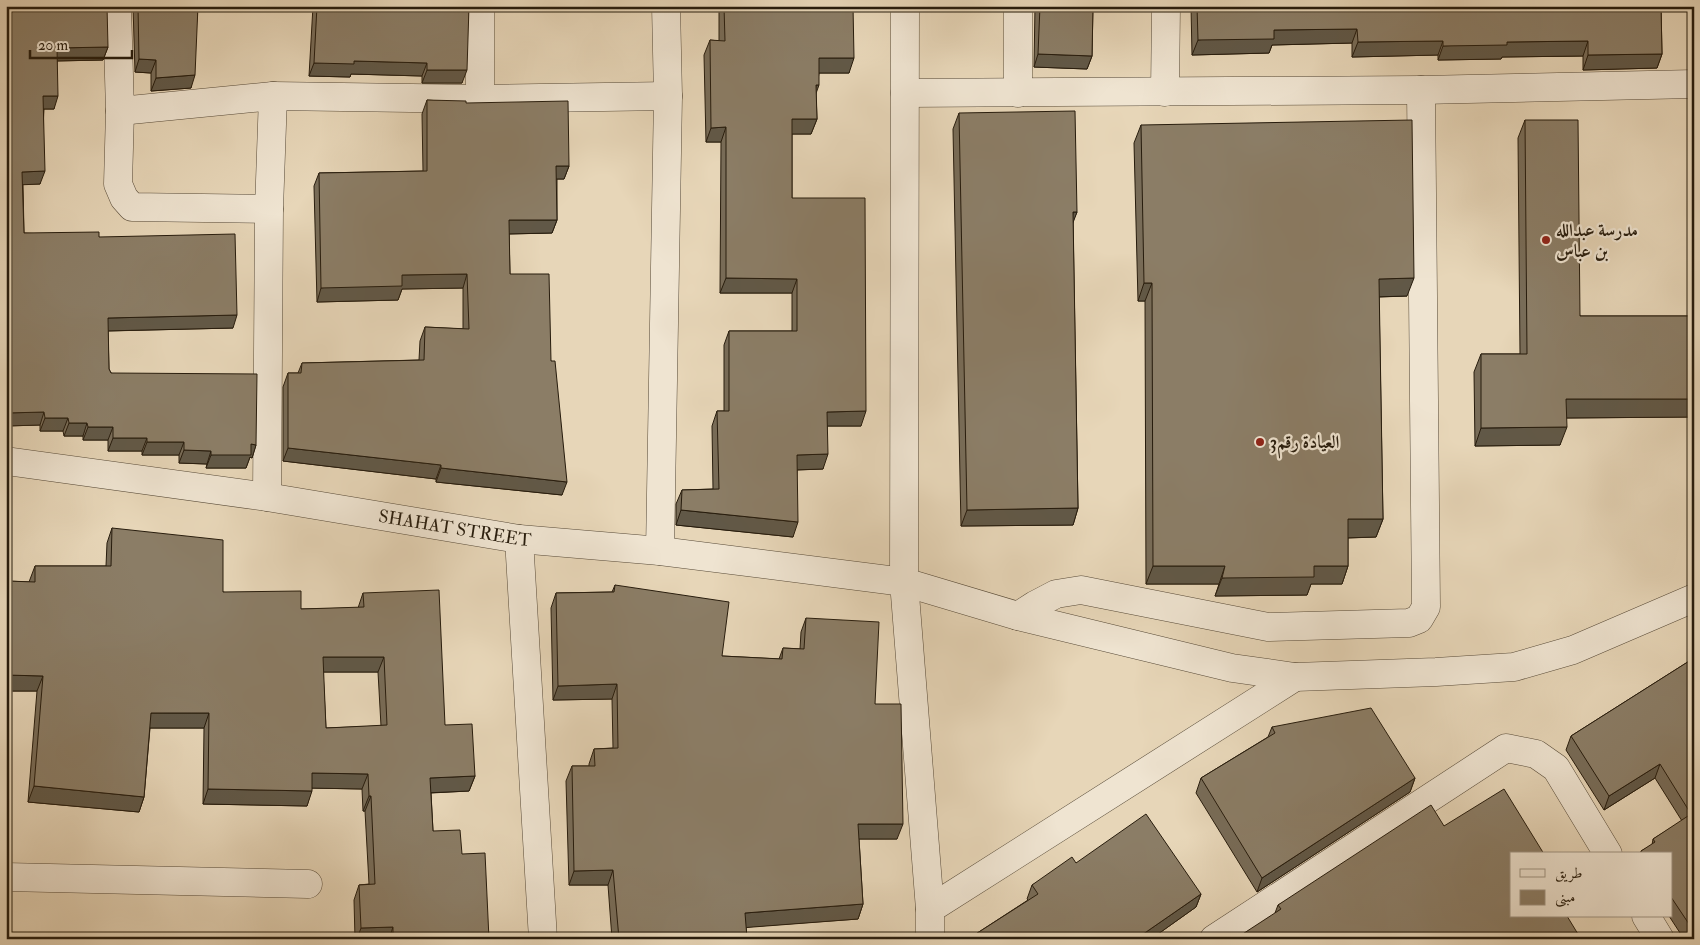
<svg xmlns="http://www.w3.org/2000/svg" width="1700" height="945" font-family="'IM FELL Double Pica',Amiri,serif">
	<rect width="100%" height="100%" fill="#e7d6b8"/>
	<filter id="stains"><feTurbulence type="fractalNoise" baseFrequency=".004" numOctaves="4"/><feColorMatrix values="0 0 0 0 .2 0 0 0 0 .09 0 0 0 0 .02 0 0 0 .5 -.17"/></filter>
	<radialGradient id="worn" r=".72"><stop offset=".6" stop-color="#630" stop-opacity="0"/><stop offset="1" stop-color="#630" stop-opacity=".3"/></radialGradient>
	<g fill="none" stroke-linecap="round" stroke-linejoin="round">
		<g stroke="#574a38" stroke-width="29">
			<g id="street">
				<polyline points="117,6 120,111 118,184 124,198 132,207 269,209"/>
				<polyline points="480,6 480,99"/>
				<polyline points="905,6 904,582 930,909 930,939"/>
				<polyline points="1018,6 1018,93"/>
				<polyline points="1165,92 1166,6"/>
				<polyline points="905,93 1421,90 1694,84"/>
				<polyline points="120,111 273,96 480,99 668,96"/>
				<path id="s1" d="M6,461l261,36 252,42 141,12 244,31 114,34 214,52 63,9 141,-5 78,-5 59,-17 121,-52"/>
				<polyline points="267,497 269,209 273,96"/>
				<polyline points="519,539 543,939"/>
				<polyline points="660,551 668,96 666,6"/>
				<polyline points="1018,616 1035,605 1056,594 1081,590 1268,627 1409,623 1419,619 1426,607 1421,90"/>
				<polyline points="6,877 308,884"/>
				<polyline points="930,909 1295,677"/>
				<polyline points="1646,916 1660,939"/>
				<polyline points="1214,939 1506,748 1536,754 1556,768 1608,854"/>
			</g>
		</g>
		<use href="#street" stroke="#efe4d1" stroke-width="28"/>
	</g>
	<g fill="#786c58" stroke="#271c0d" fill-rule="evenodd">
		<polygon points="6,6 108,47 103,60 57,61 54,109 44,109 40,184 23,184 24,233 99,237 233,328 108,331 109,369 111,373 256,445 252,458 250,457 246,468 206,468 207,464 179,463 179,455 142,455 142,451 108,451 108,440 83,440 83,436 64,436 63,431 40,431 40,425 6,426"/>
		<polygon points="133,6 198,6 191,88 151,91 151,73 135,72"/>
		<polygon points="313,6 469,6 462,83 422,83 422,76 351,74 350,77 309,76"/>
		<polygon points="719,6 853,6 849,73 819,73 816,93 817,119 811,134 792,134 792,198 861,426 827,426 823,469 797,470 793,537 676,525 676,504 682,490 713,489 712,426 717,411 724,411 724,345 729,331 792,331 792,293 720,293 721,142 706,142 704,55 710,40 719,41"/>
		<polygon points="1035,6 1093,6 1092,56 1087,69 1034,67"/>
		<polygon points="1191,6 1661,6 1662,54 1657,68 1583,70 1583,56 1502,57 1501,59 1438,60 1438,55 1352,57 1352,43 1272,45 1269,53 1192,55"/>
		<polygon points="427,100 466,103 569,166 564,179 557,179 557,220 552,233 509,234 510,274 551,361 562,495 436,482 436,479 283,461 283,387 288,373 298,373 302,363 419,360 420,341 425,327 463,329 463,288 402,289 398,300 317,302 314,186 319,173 423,171 422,114"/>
		<polygon points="959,113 1077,212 1073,221 1078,508 1073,525 961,526 953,129"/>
		<polygon points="1525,120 1580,316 1692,316 1690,146 1694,137 1694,417 1566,418 1560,445 1475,446 1474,372 1481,354 1520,354 1518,138"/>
		<polygon points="1141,125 1407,296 1379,297 1383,519 1376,537 1348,538 1348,566 1342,584 1311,584 1307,595 1215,596 1219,584 1146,584 1145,301 1138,301 1134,143"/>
		<path d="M112,528l111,64 78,17 57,-1 5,-15 82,132 30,51 -6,15 -38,2 2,38 29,23 27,85h-134l-1,-39 5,-15 10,-1 -4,-73h-2l-1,-22 -50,-1 -5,18 -104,-2 1,-76h-54l-6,69 -5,15 -111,-10 9,-111h-31v-107l1,-3 22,1 6,-16h71l1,-23zM323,672h55l3,54 -55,2z"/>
		<polygon points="615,585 722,656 779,659 783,648 800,649 801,632 806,618 875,704 897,839 859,839 863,904 858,919 746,927 747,939 612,939 608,885 569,885 566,781 572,766 589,766 589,764 594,749 613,748 612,699 553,700 551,608 556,593 612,592"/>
		<polygon points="1694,658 1694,936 1690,939 1684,939 1669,916 1671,916 1671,854 1640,854 1641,851 1652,845 1653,839 1682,821 1655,778 1604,810 1566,750 1571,736"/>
		<polygon points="1272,727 1415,778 1410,792 1257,892 1196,793 1201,778 1268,737"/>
		<polygon points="1444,826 1511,854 1275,913 1278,905"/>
		<polygon points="1076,863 1201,894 1196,907 1151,939 968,939 1028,900 1027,899 1032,885"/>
	</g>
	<g fill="#615847" stroke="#271c0d">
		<polygon points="1357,29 1352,43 1272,45 1269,53 1192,55 1198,40 1274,30"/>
		<polygon points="1443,41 1438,55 1352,57 1358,42"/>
		<polygon points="1588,41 1583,56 1502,57 1501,59 1438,60 1443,46 1507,42"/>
		<polygon points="108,47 103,60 52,61 57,48"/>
		<polygon points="1038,54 1092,56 1087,69 1034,67"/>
		<polygon points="1662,54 1657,68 1583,70 1588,55"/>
		<polygon points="819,58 854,58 849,73 814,73"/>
		<polygon points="139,59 156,60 151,73 135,72"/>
		<polygon points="354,61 427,63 422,76 351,74 350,77 309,76 314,63"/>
		<polygon points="427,70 467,70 462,83 422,83"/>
		<polygon points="195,75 191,88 151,91 156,78"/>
		<polygon points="816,85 819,85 814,99"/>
		<polygon points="43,96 58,96 54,109 39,109"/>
		<polygon points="792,119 817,119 811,134 787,134"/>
		<polygon points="726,127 721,142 706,142 711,128"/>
		<polygon points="556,166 569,166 564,179 552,179"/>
		<polygon points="45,171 40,184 17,185 22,172"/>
		<polygon points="1073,212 1077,212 1071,228"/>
		<polygon points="509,220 557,220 552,233 504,234"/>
		<polygon points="467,274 463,288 402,289 398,300 317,302 321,288 402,275"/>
		<polygon points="726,278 797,279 792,293 720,293"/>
		<polygon points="1414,278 1407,296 1372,297 1379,279"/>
		<polygon points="1144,283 1152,283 1145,301 1138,301"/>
		<polygon points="237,315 233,328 103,331 108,318"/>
		<polygon points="1566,399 1694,399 1694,417 1560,418"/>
		<polygon points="866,411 861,426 822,426 827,412"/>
		<polygon points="44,412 40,425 6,426 6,413"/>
		<polygon points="45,418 68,418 63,431 40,431"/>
		<polygon points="69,423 87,423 83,436 64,436"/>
		<polygon points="88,427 113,427 108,440 83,440"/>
		<polygon points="1567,427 1560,445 1475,446 1481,428"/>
		<polygon points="113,438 147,438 142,451 108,451"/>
		<polygon points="147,442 184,442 179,455 142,455"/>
		<polygon points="251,444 256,445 252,458 250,457 246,468 206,468 211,455"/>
		<polygon points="288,448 441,465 436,479 283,461"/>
		<polygon points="184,450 211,451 207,464 179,463"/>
		<polygon points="828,454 823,469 792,470 797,455"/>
		<polygon points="441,468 567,482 562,495 436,482"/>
		<polygon points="1078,508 1073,525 961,526 967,510"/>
		<polygon points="681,510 798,522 793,537 676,525"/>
		<polygon points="1348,519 1383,519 1376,537 1341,538"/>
		<polygon points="1153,566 1225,566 1219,584 1146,584"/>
		<polygon points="1314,566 1348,566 1342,584 1311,584 1307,595 1215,596 1222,578"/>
		<polygon points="323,657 384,657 378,672 317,672"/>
		<polygon points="6,675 43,676 37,691 6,691"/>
		<polygon points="617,684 612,699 553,700 558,686"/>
		<polygon points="151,713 209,713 204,728 146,728"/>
		<polygon points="1660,764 1655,778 1604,810 1609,796"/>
		<polygon points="312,773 368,774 362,789 307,788"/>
		<polygon points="475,776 469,791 425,793 430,778"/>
		<polygon points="1415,778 1410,792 1257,892 1262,878"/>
		<polygon points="34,786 144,797 139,812 28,802"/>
		<polygon points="208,789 312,791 307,806 203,804"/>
		<polygon points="369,796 371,796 365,811 363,811"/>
		<polygon points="858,824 903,824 897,839 853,839"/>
		<polygon points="613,870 608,885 569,885 574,871"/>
		<polygon points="1201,894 1196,907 1151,939 1136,939"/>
		<polygon points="863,904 858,919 740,928 745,913"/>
		<polygon points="1694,926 1694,936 1690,939 1687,939 1691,927"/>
		<polygon points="393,927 389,939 357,939 361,928"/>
	</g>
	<g fill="#8b7d66" stroke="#271c0d" fill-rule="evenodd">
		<polygon points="6,6 107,6 108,47 57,48 58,96 43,96 45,171 22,172 24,233 99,232 99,237 235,234 237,315 108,318 109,369 111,373 257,374 256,445 251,444 251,455 211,455 211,451 184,450 184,442 147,442 147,438 113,438 113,427 88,427 87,423 69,423 68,418 45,418 44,412 6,413"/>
		<polygon points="138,6 198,6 195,75 156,78 156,60 139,59"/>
		<polygon points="317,6 469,6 467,70 427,70 427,63 354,61 354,64 314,63"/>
		<polygon points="724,6 853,6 854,58 819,58 819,85 816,85 817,119 792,119 792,198 865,198 866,411 827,412 828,454 797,455 798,522 681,510 682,490 719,489 717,411 729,411 729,331 797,331 797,279 726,278 726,127 711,128 710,40 725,41"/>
		<polygon points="1040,6 1093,6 1092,56 1038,54"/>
		<polygon points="1197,6 1661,6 1662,54 1588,55 1588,41 1507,42 1507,45 1443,46 1443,41 1358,42 1357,29 1274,30 1274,39 1198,40"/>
		<polygon points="427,100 466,101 466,103 568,101 569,166 556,166 557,220 509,220 510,274 549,274 551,361 555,361 567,482 441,468 441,465 288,448 288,373 301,373 302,363 424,360 425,327 469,329 467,274 402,275 402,286 321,288 319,173 427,171"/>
		<polygon points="1075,111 1077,212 1073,212 1078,508 967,510 959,113"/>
		<polygon points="1412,120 1414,278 1379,279 1383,519 1348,519 1348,566 1314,566 1314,577 1222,578 1225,566 1153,566 1152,283 1144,283 1141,125"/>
		<polygon points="1525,120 1578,120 1580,316 1694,316 1694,399 1566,399 1567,427 1481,428 1481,354 1527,354"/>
		<path d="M112,528l111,12v52l78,-1v18l63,-2 -1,-14 76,-3 6,135 27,-1 3,52 -45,2 3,53 27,-1 2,24 23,-1 4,86h-96v-12l-32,1 -2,-43 16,-1 -4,-88h-2l-1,-22 -56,-1v18l-104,-2 1,-76h-58l-7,84 -110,-11 9,-110 -37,-1 1,-94 28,1v-16h76zM323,657h61l3,68 -61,3z"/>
		<polygon points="615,585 729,602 722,656 782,659 783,648 804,649 806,618 879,622 875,704 901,704 903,824 858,824 863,904 745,913 747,938 738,939 619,939 613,870 574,871 572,766 595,766 594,749 618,748 617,684 558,686 556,593 614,592"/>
		<polygon points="1694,658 1694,926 1691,927 1671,897 1671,854 1643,854 1641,851 1655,842 1653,839 1691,814 1660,764 1609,796 1571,736"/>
		<polygon points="1371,708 1415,778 1262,878 1201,778 1275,733 1272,727"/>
		<polygon points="1504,789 1544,854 1511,854 1511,916 1567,916 1581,939 1235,939 1281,909 1278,905 1431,805 1444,826"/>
		<polygon points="1146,814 1201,894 1136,939 968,939 1038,894 1032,885 1072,857 1076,863"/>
		<polygon points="6,816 11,817 7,852 6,852"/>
	</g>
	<g fill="#8f2418" stroke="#efe4d1" stroke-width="2">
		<circle cx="1546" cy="240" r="5"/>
		<circle cx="1260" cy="442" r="5"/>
	</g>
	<g text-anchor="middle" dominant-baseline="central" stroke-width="4.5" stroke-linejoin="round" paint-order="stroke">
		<g font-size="18" font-weight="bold" fill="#271c0d" stroke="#efe4d1" text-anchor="start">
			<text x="1556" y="230">مدرسة عبدالله<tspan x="1556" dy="21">بن عباس</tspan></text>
			<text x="1270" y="442">3العيادة رقم</text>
		</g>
		<g font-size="18" fill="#271c0d" stroke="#efe4d1">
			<text stroke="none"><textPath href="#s1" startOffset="454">SHAHAT STREET</textPath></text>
		</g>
	</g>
	<rect width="1700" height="945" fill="none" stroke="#e7d6b8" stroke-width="25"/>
	<rect x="8" y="8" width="1685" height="930" fill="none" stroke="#271c0d" stroke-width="2.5"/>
	<rect x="12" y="12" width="1675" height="920" fill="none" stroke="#271c0d"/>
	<rect x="1510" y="852" width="162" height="65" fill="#efe4d1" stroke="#9f9483"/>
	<rect x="1520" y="869" width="25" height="8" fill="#efe4d1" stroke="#9f9483"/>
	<text x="1555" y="878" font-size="15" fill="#271c0d">طريق</text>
	<rect x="1520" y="890" width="25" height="15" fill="#8b7d66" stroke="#9f9483"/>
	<text x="1555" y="902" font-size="15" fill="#271c0d">مبنى</text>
	<path d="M30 50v8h102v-8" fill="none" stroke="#271c0d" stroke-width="2.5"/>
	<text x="38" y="50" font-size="15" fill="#271c0d" stroke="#efe4d1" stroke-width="4" paint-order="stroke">20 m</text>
	<rect width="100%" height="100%" filter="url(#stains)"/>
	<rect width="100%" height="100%" fill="url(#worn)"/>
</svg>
